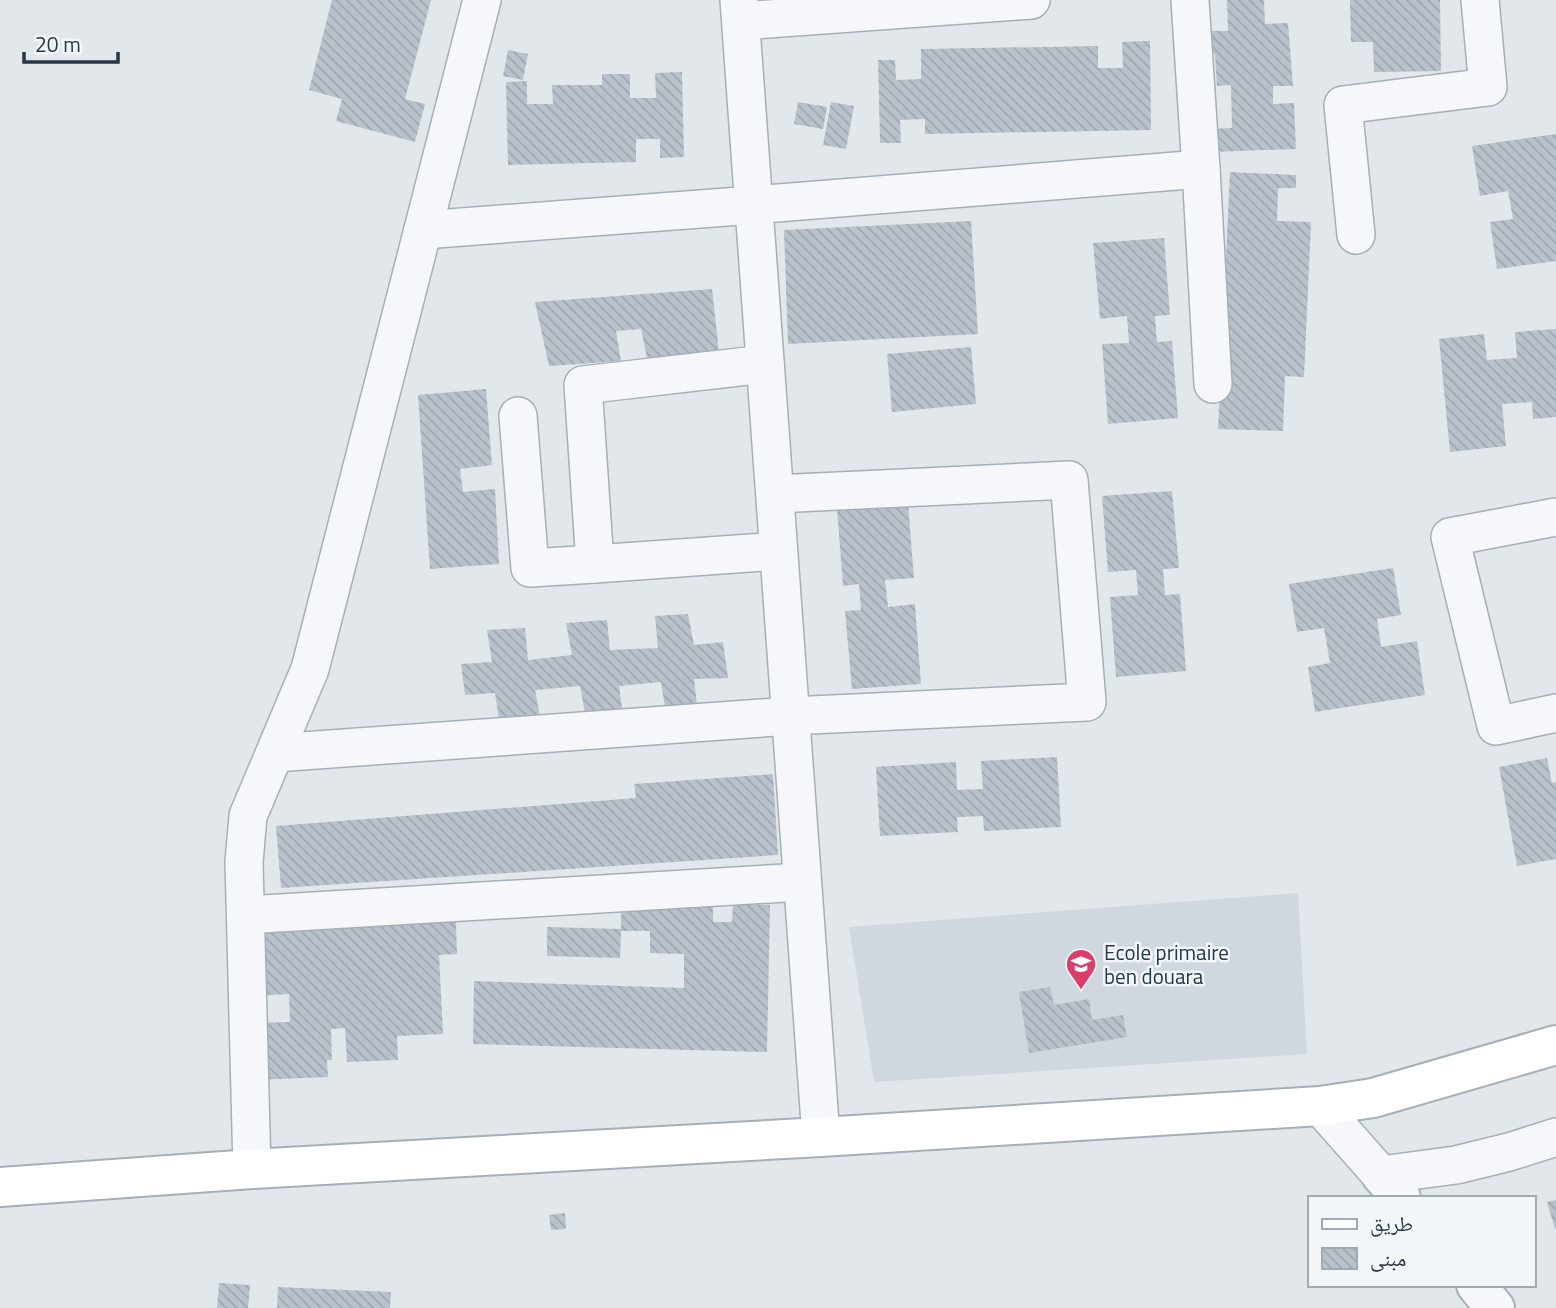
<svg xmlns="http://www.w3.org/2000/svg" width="1556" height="1308" font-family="'Titillium Web','Noto Naskh Arabic',sans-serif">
	<defs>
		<pattern id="building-back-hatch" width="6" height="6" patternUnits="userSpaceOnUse" patternTransform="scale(1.75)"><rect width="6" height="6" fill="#b9c1ca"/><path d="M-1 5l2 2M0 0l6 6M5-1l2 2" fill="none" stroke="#9fa6af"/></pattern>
	</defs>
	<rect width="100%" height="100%" fill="#e2e7ec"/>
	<polygon fill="#d0d7de" points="1298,893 1307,1054 874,1082 849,927"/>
	<g fill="url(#building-back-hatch)">
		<polygon points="332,0 431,0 405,99 425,104 415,142 336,121 342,99 309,90"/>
		<polygon points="1227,0 1264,0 1265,24 1288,23 1293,86 1273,86 1273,104 1294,103 1296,149 1211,152 1210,129 1232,128 1231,85 1217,86 1215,54 1204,55 1204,31 1228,31"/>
		<polygon points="1350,0 1440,0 1441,71 1374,72 1373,42 1351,42"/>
		<polygon points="1150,41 1151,130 925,134 925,119 900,120 901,143 880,143 878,60 895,60 896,80 921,79 921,49 1098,46 1098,68 1123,68 1122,42"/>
		<polygon points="508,50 528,54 523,80 503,76"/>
		<polygon points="682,72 684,157 660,158 660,139 636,139 636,162 508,165 506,82 527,81 527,104 553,104 552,85 602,85 602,74 630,74 630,98 656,98 655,73"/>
		<polygon points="798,102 827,107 823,129 794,124"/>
		<polygon points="831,102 854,106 846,149 823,145"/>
		<polygon points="1556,134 1556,261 1497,269 1490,222 1513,219 1508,191 1480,196 1472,146"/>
		<polygon points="1230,172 1296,175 1296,188 1278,188 1277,221 1311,222 1304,377 1285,376 1283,431 1218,429"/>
		<polygon points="971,221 978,334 788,344 784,230"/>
		<polygon points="1164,238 1170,315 1155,316 1157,342 1172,341 1178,418 1108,424 1102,344 1129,343 1127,316 1100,319 1093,243"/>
		<polygon points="712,289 719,352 647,358 641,329 616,331 621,361 549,366 535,302"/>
		<polygon points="1556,329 1556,417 1533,419 1532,402 1502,404 1506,446 1450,452 1439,339 1484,334 1487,360 1517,358 1515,332"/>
		<polygon points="971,347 976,404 892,412 887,354"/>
		<polygon points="486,389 492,465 460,469 463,492 495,489 499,564 430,569 418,395"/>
		<polygon points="1172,491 1179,568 1163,569 1165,595 1180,594 1186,671 1116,677 1110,597 1138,595 1136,570 1108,572 1102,496"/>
		<polygon points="908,503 914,578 885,580 888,607 915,604 921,684 852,689 845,611 861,610 859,584 843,586 837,509"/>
		<polygon points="1393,568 1401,615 1377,619 1381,647 1417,641 1425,695 1315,712 1308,667 1330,663 1324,628 1297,632 1289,584"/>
		<polygon points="688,614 694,645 723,642 728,678 694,679 697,705 665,707 661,682 619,686 622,709 585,713 580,686 535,690 540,716 499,719 495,693 465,695 461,664 492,662 487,630 525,628 528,660 572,655 566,623 607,620 610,650 658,648 655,616"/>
		<polygon points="1057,757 1061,827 984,831 983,816 957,817 958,832 880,836 876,767 956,762 957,790 983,789 981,761"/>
		<polygon points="1547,758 1552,783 1556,782 1556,859 1517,866 1499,767"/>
		<polygon points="773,774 778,855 281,888 276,826 636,798 634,784"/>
		<polygon points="713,886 713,922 732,922 733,904 770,905 767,1052 473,1044 474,981 684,988 684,954 650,953 650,931 621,931 620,958 547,956 547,927 621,929 621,900"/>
		<polygon points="455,895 457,954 439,955 443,1034 397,1036 398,1060 347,1062 345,1028 331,1029 332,1060 327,1060 328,1077 255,1080 252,1023 290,1022 289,994 249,996 246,913"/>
		<polygon points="1050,987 1054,1005 1089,999 1092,1020 1123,1015 1127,1037 1029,1053 1019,992"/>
		<polygon points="1556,1200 1556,1229 1555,1229 1547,1202"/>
		<polygon points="565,1213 566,1229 551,1230 549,1215"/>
		<polygon points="219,1283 250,1285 248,1308 217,1308"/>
		<polygon points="278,1287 391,1292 390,1308 277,1308"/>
	</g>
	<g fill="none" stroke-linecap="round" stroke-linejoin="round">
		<g stroke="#a6afb7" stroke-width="40">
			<g id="minor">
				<polyline points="739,0 821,1137"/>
				<polyline points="1190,0 1201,169 1213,384"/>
				<polyline points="741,21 1031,0"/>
				<polyline points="423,230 753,205 1201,169"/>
				<polyline points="1356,235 1343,105 1488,87 1480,0"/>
				<polyline points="765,364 583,385 595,564 778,551"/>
				<polyline points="518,416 530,568 595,564"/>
				<polyline points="1556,517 1450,537 1496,726 1556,713"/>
				<polyline points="275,753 790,716 1087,702 1069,480 775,494"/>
				<polyline points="246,915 802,882"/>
				<polyline points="1320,1106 1381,1175 1456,1165 1509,1152 1556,1137"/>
				<polyline points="252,1169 244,862 248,816 310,669 482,0"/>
			</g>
		</g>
		<g stroke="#a6afb7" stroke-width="42">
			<g id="tertiary">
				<polyline points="1381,1175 1401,1198"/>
				<polyline points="1476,1285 1495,1308"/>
			</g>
		</g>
		<g stroke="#a6afb7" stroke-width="42">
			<polyline id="secondary" points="0,1187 252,1169 821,1137 1320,1106 1373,1098 1556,1045"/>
		</g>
		<use href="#minor" stroke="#f6f7fa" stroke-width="37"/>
		<use href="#tertiary" stroke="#f6f7fa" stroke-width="38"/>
		<use href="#secondary" stroke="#fff" stroke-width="38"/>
	</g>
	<defs>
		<g id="school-pin" transform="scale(1.575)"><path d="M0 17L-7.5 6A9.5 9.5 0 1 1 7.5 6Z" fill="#da3e69" stroke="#f2f6f9"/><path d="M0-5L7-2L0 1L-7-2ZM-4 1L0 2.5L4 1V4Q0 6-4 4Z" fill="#fff"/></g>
	</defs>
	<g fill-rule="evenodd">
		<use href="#school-pin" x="1081" y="964"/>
	</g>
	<g text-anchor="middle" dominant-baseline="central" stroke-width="5" stroke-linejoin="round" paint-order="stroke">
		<g font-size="21" fill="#283746" stroke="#f2f6f9" text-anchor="start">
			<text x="1104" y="952">Ecole primaire<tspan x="1104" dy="24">ben douara</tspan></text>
		</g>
	</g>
	<rect x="1308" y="1196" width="228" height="91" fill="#f2f6f9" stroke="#a1aab1" stroke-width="2"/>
	<rect x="1322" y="1219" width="35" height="10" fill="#ffffff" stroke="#a1aab1" stroke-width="2"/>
	<text x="1370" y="1231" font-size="21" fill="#283746">طريق</text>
	<rect x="1322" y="1248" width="35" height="21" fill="url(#building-back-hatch)" stroke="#a1aab1" stroke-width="2"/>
	<text x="1370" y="1266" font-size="21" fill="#283746">مبنى</text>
	<path d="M24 52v10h94v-10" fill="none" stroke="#283746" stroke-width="3.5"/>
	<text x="35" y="52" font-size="21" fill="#283746" stroke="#f2f6f9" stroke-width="5" paint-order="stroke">20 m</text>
</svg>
